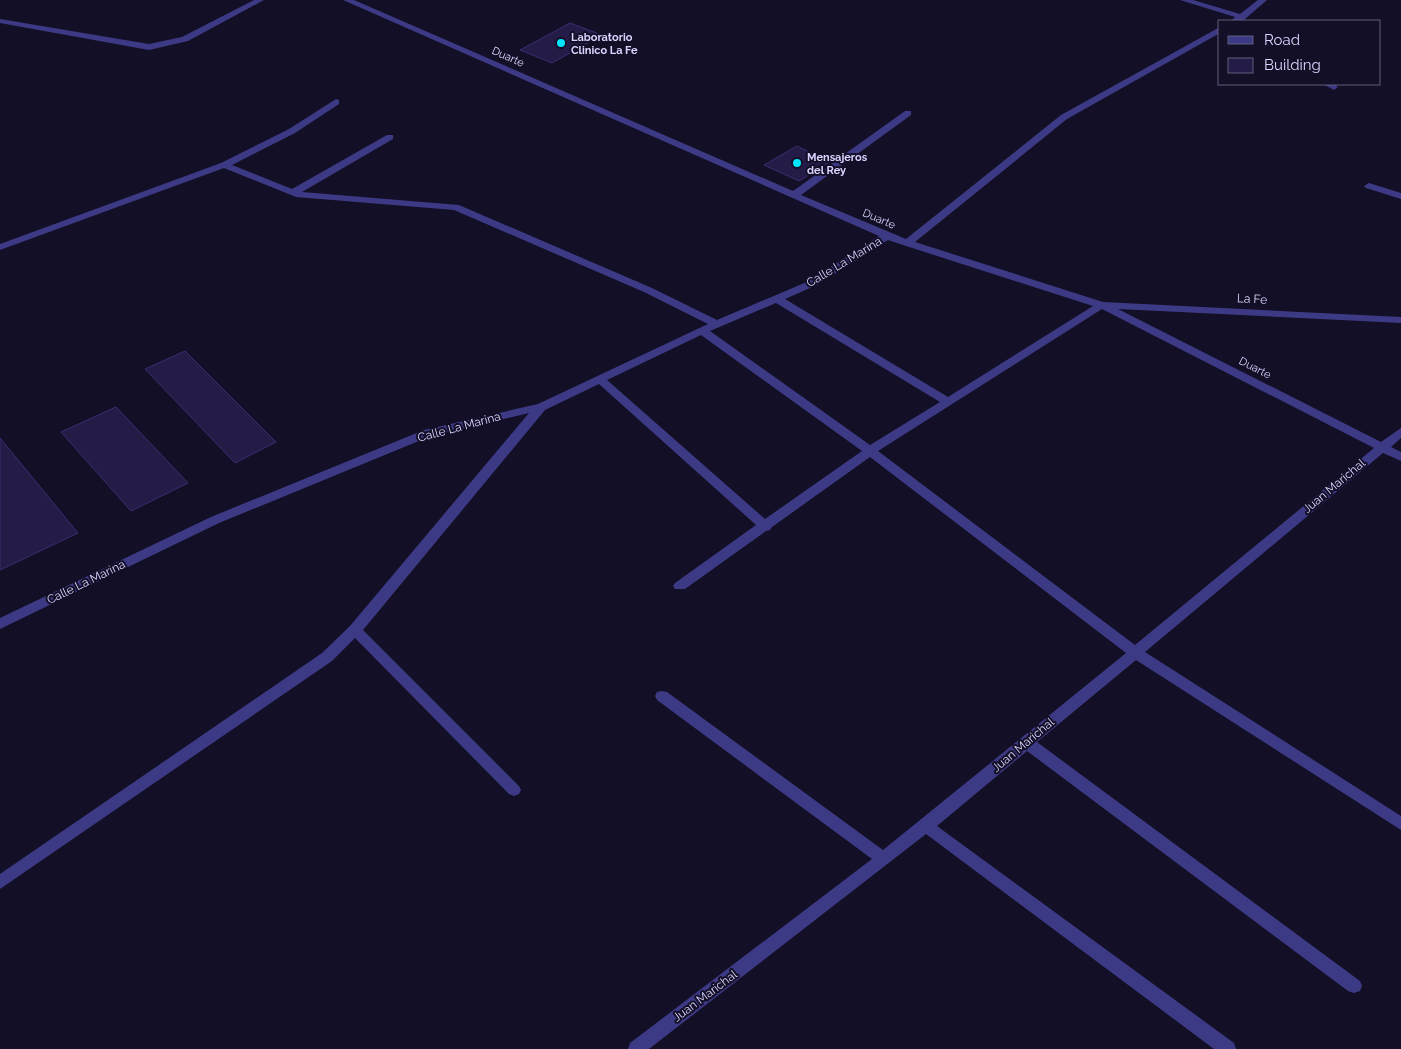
<svg xmlns="http://www.w3.org/2000/svg" width="1401" height="1049" font-family="Raleway,sans-serif">
	<rect width="100%" height="100%" fill="#130f26"/>
	<g fill="#241b47" stroke="#3b2d73">
		<polygon points="570,23 602,35 552,63 520,50"/>
		<polygon points="797,146 830,162 799,181 764,165"/>
		<polygon points="185,351 276,442 235,463 145,369"/>
		<polygon points="116,407 188,483 131,511 61,432"/>
		<polygon points="0,438 78,533 0,570"/>
	</g>
	<g fill="none" stroke-linecap="round" stroke-linejoin="round">
		<g fill="#3d3a85" fill-rule="evenodd">
			<polygon points="254,0 264,0 188,41 149,50 0,23 0,19 149,44 182,37"/>
			<path d="M343,0h11l439,191 112,-80h6v4l-110,80 105,44 155,-124 159,-88v6l-153,86 -152,123 188,60 298,15v6l-283,-14 263,133 20,-14v10l-10,9 10,5v9l-18,-8 -238,199 256,164v14l-265,-170 -99,82 323,239 2,5 -2,5 -6,2 -6,-2 -321,-240 -90,75 297,217 2,6h-22l-288,-215 -277,215h-21l2,-6 242,-184 -215,-159 -2,-4 2,-4 5,-1 5,1 216,158 243,-197 -256,-196 -98,70 -2,3 -4,1 -81,58h-10l-2,-3 2,-3 81,-58 -157,-141 -54,26 -182,220 156,156 2,4 -2,4 -5,2 -5,-2 -154,-156 -23,23 -332,228v-15l322,-221 28,-27 179,-213 -98,23 -212,87 -219,106v-11l211,-101 213,-87 114,-26 170,-80 -64,-32 -190,-82 -158,-13 -72,-29 -224,82v-6l221,-81 68,-34 47,-30 3,1v4l-44,29 -63,32 60,24 95,-54h6v4l-91,53 157,13 193,83 65,32 92,-39 70,-45zM888,240l15,5 190,61 -145,91 -163,-98 32,-14zM776,303l164,99 -70,43 -160,-114zM1102,309l272,139 -239,197 -257,-194zM701,335l161,116 -97,68 -158,-139z"/>
			<polygon points="1180,0 1193,0 1240,14 1258,0 1267,0 1245,19 1240,21 1231,21 1235,17"/>
			<polygon points="1323,84 1334,84 1338,87 1334,90"/>
			<polygon points="1369,183 1401,193 1401,199 1366,188 1364,186"/>
		</g>
	</g>
	<g fill="#00e5ff" stroke="#130f26" stroke-width="2">
		<circle cx="561" cy="43" r="5"/>
		<circle cx="797" cy="163" r="5"/>
	</g>
	<g text-anchor="middle" dominant-baseline="central" stroke-width="4" stroke-linejoin="round" paint-order="stroke">
		<g font-size="11" font-weight="bold" fill="#d9d4ff" stroke="#130f26" text-anchor="start">
			<text x="571" y="37">Laboratorio<tspan x="571" dy="13">Clinico La Fe</tspan></text>
			<text x="807" y="157">Mensajeros<tspan x="807" dy="13">del Rey</tspan></text>
		</g>
		<g font-size="11" fill="#d9d4ff" stroke="#130f26">
			<text transform="translate(508 57) rotate(24)">Duarte</text>
			<text transform="translate(879 219) rotate(23)">Duarte</text>
			<text transform="translate(1255 368) rotate(27)">Duarte</text>
		</g>
		<g font-size="12" fill="#d9d4ff" stroke="#130f26">
			<text transform="translate(844 262) rotate(-31)">Calle La Marina</text>
			<text transform="translate(1252 299) rotate(3)">La Fe</text>
			<text transform="translate(459 427) rotate(-15)">Calle La Marina</text>
			<text transform="translate(1334 486) rotate(-40)">Juan Marichal</text>
			<text transform="translate(86 582) rotate(-26)">Calle La Marina</text>
			<text transform="translate(1023 745) rotate(-40)">Juan Marichal</text>
			<text transform="translate(705 996) rotate(-37)">Juan Marichal</text>
		</g>
	</g>
	<rect x="1218" y="20" width="162" height="65" fill="#130f26" stroke="#625e7d"/>
	<rect x="1228" y="36" width="25" height="8" fill="#3d3a85" stroke="#625e7d"/>
	<text x="1264" y="45" font-size="15" fill="#d9d4ff">Road</text>
	<rect x="1228" y="58" width="25" height="15" fill="#241b47" stroke="#625e7d"/>
	<text x="1264" y="70" font-size="15" fill="#d9d4ff">Building</text>
</svg>
